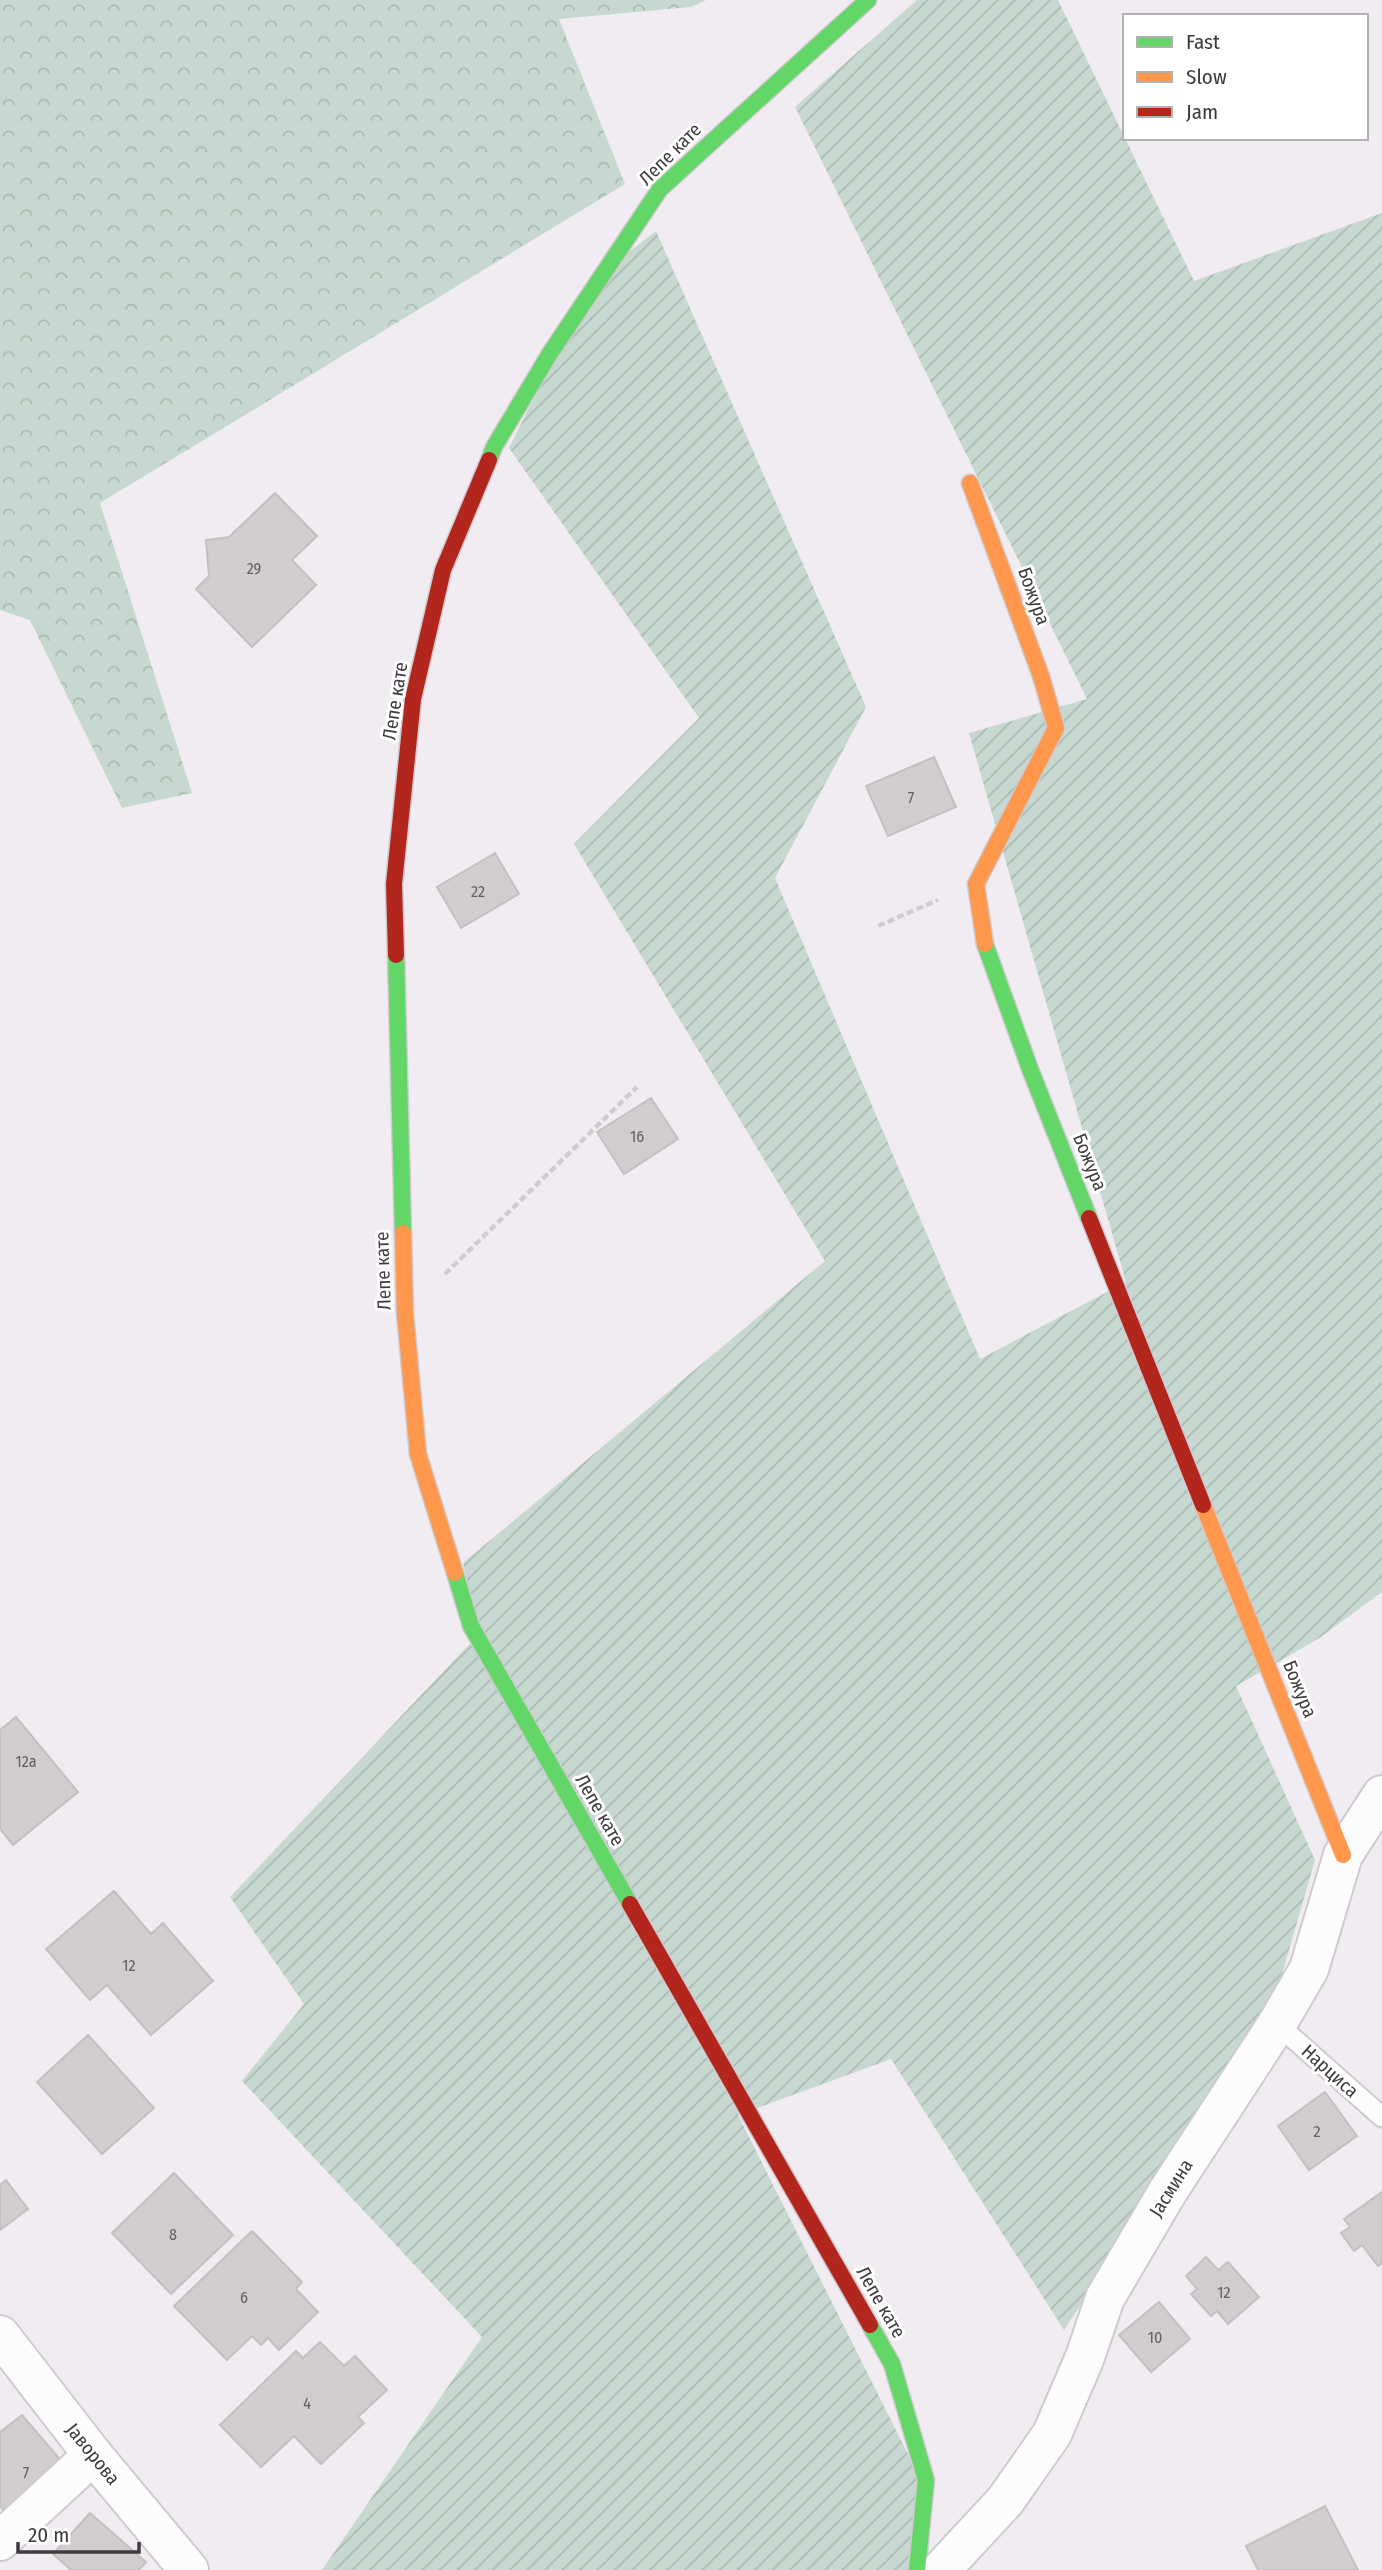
<svg xmlns="http://www.w3.org/2000/svg" width="1382" height="2570" font-family="'Fira Sans Condensed',sans-serif">
	<defs>
		<pattern id="forest-crowns" width="20" height="18" patternUnits="userSpaceOnUse" patternTransform="scale(1.75)"><rect width="20" height="18" fill="#c6d8cf"/><path d="M2 6a3 3 0 1 1 6 0M12 15a3 3 0 1 1 6 0" fill="none" stroke="#abbab3"/></pattern>
		<pattern id="garden-furrows" width="10" height="10" patternUnits="userSpaceOnUse" patternTransform="scale(1.75)"><rect width="10" height="10" fill="#c6d8cf"/><path d="M-1 1l2-2M0 10L10 0M9 11l2-2" fill="none" stroke="#abbab3"/></pattern>
	</defs>
	<rect width="100%" height="100%" fill="#f1ecf1"/>
	<polygon fill="url(#forest-crowns)" points="0,0 706,0 691,7 559,19 625,184 100,503 192,793 122,808 30,620 0,610"/>
	<polygon fill="url(#garden-furrows)" points="917,0 1058,0 1194,281 1382,213 1382,1592 1318,1639 1236,1686 1315,1860 1268,2023 1064,2330 891,2059 738,2115 933,2504 920,2570 322,2570 482,2337 242,2081 304,2004 230,1897 479,1634 463,1563 825,1261 574,844 699,718 509,448 592,281 656,231 866,707 775,878 980,1359 1126,1282 969,733 1087,699 795,107"/>
	<g fill="#d1cccd" stroke="#c4bfc1" stroke-width="2">
		<polygon points="275,493 317,536 292,560 316,585 252,647 196,589 209,576 206,540 229,537"/>
		<polygon points="934,757 956,807 888,836 866,786"/>
		<polygon points="495,853 519,894 461,928 437,887"/>
		<polygon points="651,1098 678,1139 624,1174 597,1132"/>
		<polygon points="16,1717 78,1792 13,1845 0,1829 0,1730"/>
		<polygon points="114,1891 151,1934 163,1923 213,1981 151,2035 107,1985 90,2000 46,1949"/>
		<polygon points="88,2035 154,2108 102,2154 37,2082"/>
		<polygon points="1325,2092 1357,2136 1309,2170 1278,2126"/>
		<polygon points="174,2173 233,2235 171,2294 112,2233"/>
		<polygon points="6,2180 28,2209 0,2230 0,2185"/>
		<polygon points="1382,2192 1382,2263 1378,2266 1362,2245 1354,2251 1341,2233 1350,2227 1344,2219"/>
		<polygon points="252,2231 302,2282 296,2289 318,2312 279,2350 268,2338 261,2345 252,2336 227,2360 174,2306"/>
		<polygon points="1206,2257 1218,2270 1228,2262 1259,2297 1228,2324 1217,2311 1211,2316 1191,2294 1197,2289 1186,2276"/>
		<polygon points="1159,2302 1190,2339 1151,2372 1119,2335"/>
		<polygon points="320,2342 344,2366 355,2356 387,2390 358,2417 364,2423 321,2464 294,2436 261,2467 220,2425 296,2351 303,2358"/>
		<polygon points="22,2415 63,2463 9,2517 0,2506 0,2432"/>
		<polygon points="1325,2506 1358,2570 1258,2570 1246,2546"/>
		<polygon points="90,2513 146,2562 139,2570 71,2570 53,2554"/>
	</g>
	<g fill="none" stroke-linecap="round" stroke-linejoin="round">
		<g stroke="#cecace" stroke-width="23">
			<polyline id="lane" points="1277,2024 1382,2117"/>
		</g>
		<g stroke="#cecace" stroke-width="42">
			<g id="street">
				<polyline points="0,2335 93,2455 189,2570"/>
				<polyline points="0,2541 93,2455"/>
				<polyline points="941,2570 1005,2501 1052,2434 1085,2357 1105,2298 1168,2191 1277,2024 1309,1969 1343,1855 1382,1795"/>
			</g>
		</g>
		<g stroke="#cecace" stroke-width="19">
			<g id="fast">
				<polyline points="489,460 494,447 549,355 660,189 868,0"/>
				<polyline points="985,944 1030,1069 1089,1218"/>
				<polyline points="396,955 403,1233"/>
				<polyline points="455,1573 471,1626 630,1904"/>
				<polyline points="870,2325 892,2364 926,2480 917,2570"/>
			</g>
		</g>
		<g stroke="#cecace" stroke-width="19">
			<g id="slow">
				<polyline points="970,483 1041,676 1056,728 976,884 985,944"/>
				<polyline points="403,1233 405,1313 418,1454 455,1573"/>
				<polyline points="1203,1505 1343,1855"/>
			</g>
		</g>
		<g stroke="#cecace" stroke-width="19">
			<g id="jam">
				<polyline points="396,955 394,884 413,699 443,570 489,460"/>
				<polyline points="1089,1218 1203,1505"/>
				<polyline points="630,1904 870,2325"/>
			</g>
		</g>
		<g stroke="#cecdce" stroke-width="4.5" stroke-dasharray="7 3.5" stroke-linecap="butt">
			<polyline points="878,926 938,900"/>
			<polyline points="445,1274 637,1087"/>
		</g>
		<use href="#lane" stroke="#fdfcfd" stroke-width="19"/>
		<use href="#street" stroke="#fdfcfd" stroke-width="38"/>
		<use href="#fast" stroke="#63d668" stroke-width="16"/>
		<use href="#slow" stroke="#ff974d" stroke-width="16"/>
		<use href="#jam" stroke="#b3261e" stroke-width="16"/>
	</g>
	<g text-anchor="middle" dominant-baseline="central" stroke-width="6" stroke-linejoin="round" paint-order="stroke">
		<g font-size="16" fill="#635f62">
			<text x="254" y="568">29</text>
			<text x="911" y="797">7</text>
			<text x="478" y="891">22</text>
			<text x="637" y="1136">16</text>
			<text x="26" y="1761">12a</text>
			<text x="129" y="1965">12</text>
			<text x="1317" y="2131">2</text>
			<text x="173" y="2234">8</text>
			<text x="1224" y="2292">12</text>
			<text x="244" y="2297">6</text>
			<text x="1155" y="2337">10</text>
			<text x="307" y="2403">4</text>
			<text x="26" y="2472">7</text>
		</g>
		<g font-size="19" fill="#3e3b3e" stroke="#fff">
			<text transform="translate(670 154) rotate(-45)">Лепе кате</text>
			<text transform="translate(1034 596) rotate(70)">Божура</text>
			<text transform="translate(395 701) rotate(-81)">Лепе кате</text>
			<text transform="translate(1090 1162) rotate(68)">Божура</text>
			<text transform="translate(383 1271) rotate(-92)">Лепе кате</text>
			<text transform="translate(1300 1689) rotate(68)">Божура</text>
			<text transform="translate(600 1810) rotate(60)">Лепе кате</text>
			<text transform="translate(1330 2071) rotate(42)">Нарциса</text>
			<text transform="translate(1171 2188) rotate(-58)">Јасмина</text>
			<text transform="translate(881 2302) rotate(60)">Лепе кате</text>
			<text transform="translate(93 2454) rotate(51)">Јаворова</text>
		</g>
	</g>
	<rect x="1123" y="14" width="245" height="126" fill="#ffffff" stroke="#b2b1b2" stroke-width="2"/>
	<rect x="1137" y="37" width="35" height="10" fill="#63d668" stroke="#b2b1b2" stroke-width="2"/>
	<text x="1186" y="49" font-size="21" fill="#3e3b3e">Fast</text>
	<rect x="1137" y="72" width="35" height="10" fill="#ff974d" stroke="#b2b1b2" stroke-width="2"/>
	<text x="1186" y="84" font-size="21" fill="#3e3b3e">Slow</text>
	<rect x="1137" y="107" width="35" height="10" fill="#b3261e" stroke="#b2b1b2" stroke-width="2"/>
	<text x="1186" y="119" font-size="21" fill="#3e3b3e">Jam</text>
	<path d="M18 2542v10h121v-10" fill="none" stroke="#3e3b3e" stroke-width="3.5"/>
	<text x="28" y="2542" font-size="21" fill="#3e3b3e" stroke="#ffffff" stroke-width="5" paint-order="stroke">20 m</text>
</svg>
